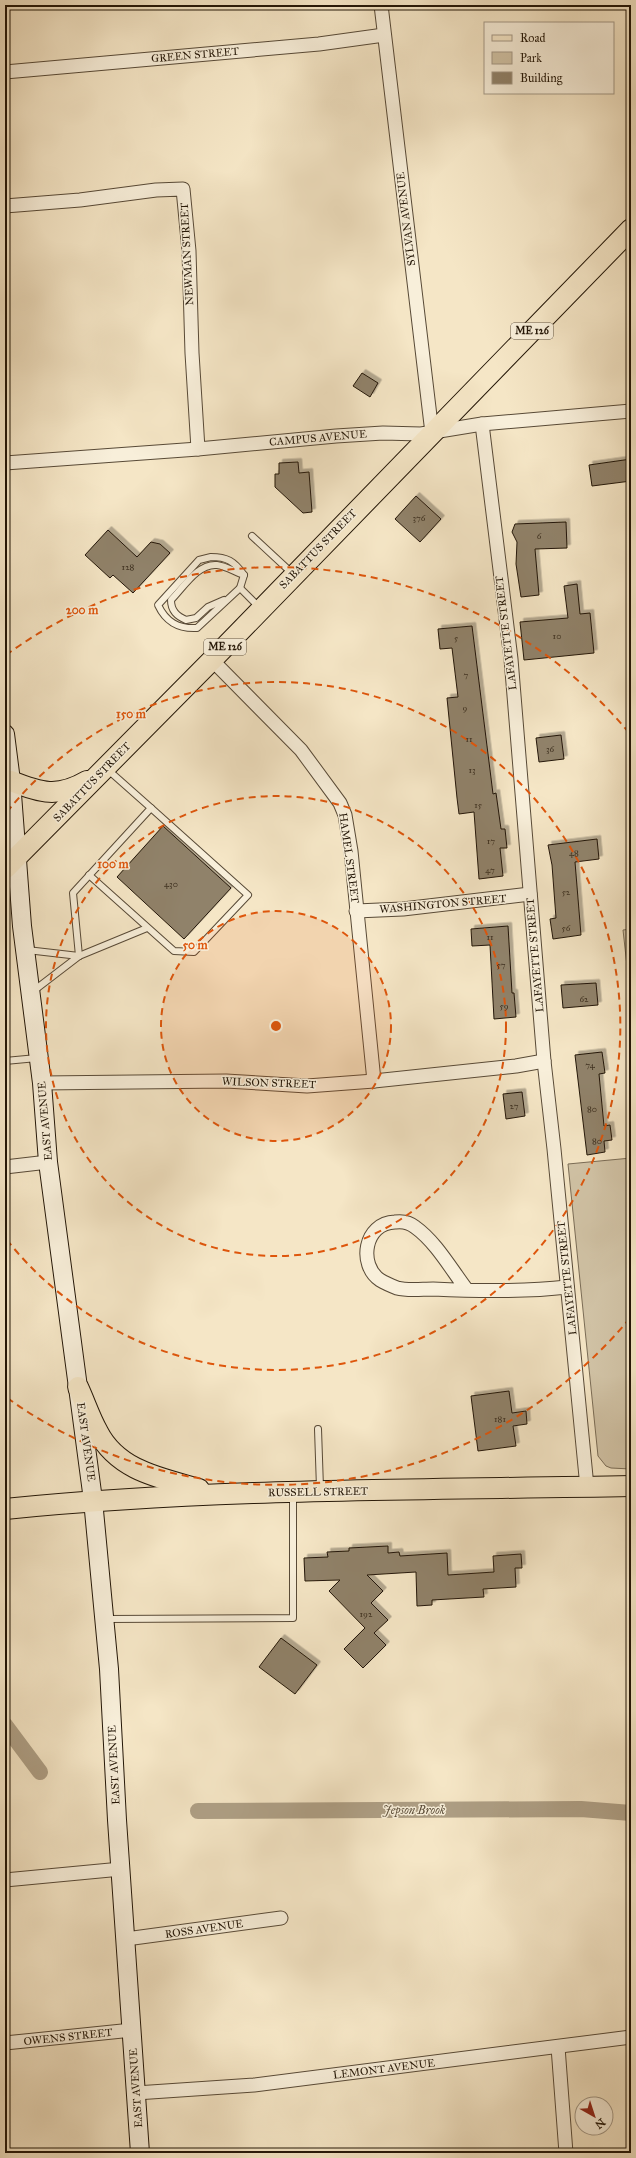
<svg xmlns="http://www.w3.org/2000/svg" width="636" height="2158" font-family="'IM FELL Great Primer',serif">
	<defs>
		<filter id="shadow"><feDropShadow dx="3.5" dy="-3.5" stdDeviation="0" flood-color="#0004"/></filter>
	</defs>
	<rect width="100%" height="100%" fill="#f5e6c6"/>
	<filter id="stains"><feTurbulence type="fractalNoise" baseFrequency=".005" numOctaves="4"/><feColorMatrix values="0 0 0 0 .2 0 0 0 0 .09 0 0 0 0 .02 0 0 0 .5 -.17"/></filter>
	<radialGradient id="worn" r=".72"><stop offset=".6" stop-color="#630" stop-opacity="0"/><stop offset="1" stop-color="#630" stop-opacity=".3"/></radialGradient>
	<g fill="#d1c3a6" stroke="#7a6c56">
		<polygon points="631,929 631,1002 623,930"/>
		<polygon points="631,1158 631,1469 611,1468 606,1466 598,1456 568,1164"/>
	</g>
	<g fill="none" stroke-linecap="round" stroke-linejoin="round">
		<g stroke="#ae9f85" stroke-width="16">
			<polyline points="5,1725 40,1772"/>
			<polyline points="198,1811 581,1809 631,1813"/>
		</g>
	</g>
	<g fill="#90826a" stroke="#231607" filter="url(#shadow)">
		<polygon points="362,373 378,383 370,397 353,386"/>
		<polygon points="631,459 631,481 592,486 589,465"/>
		<polygon points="298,462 299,473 309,472 312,512 303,513 275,487 275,474 279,474 279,463"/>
		<polygon points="416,496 441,519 420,542 395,519"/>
		<polygon points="566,522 567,548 535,549 539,595 521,597 516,564 517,542 512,532 515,524"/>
		<polygon points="108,530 137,557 151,542 160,544 170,553 133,593 113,575 110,578 85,555"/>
		<polygon points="577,584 580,614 590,613 594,653 524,660 520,622 568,618 564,586"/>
		<polygon points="472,626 493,794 496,793 501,829 505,829 507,848 500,848 503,876 479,879 474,812 459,814 457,798 447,698 458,697 452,648 440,649 438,629"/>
		<polygon points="561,735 564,759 539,762 536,738"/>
		<polygon points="163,826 231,888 184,939 117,877"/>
		<polygon points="597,839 599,859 575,862 581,935 553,939 550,919 556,918 552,865 548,845"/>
		<polygon points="508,926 512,993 514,993 516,1017 494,1019 490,945 472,946 471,929"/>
		<polygon points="596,983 598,1005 563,1008 561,985"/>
		<polygon points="602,1052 605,1073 599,1074 604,1126 610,1125 612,1140 604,1141 605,1152 587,1155 575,1055"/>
		<polygon points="522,1092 525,1116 506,1119 503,1094"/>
		<polygon points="509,1391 512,1413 526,1411 527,1424 513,1426 516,1446 478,1451 471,1396"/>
		<polygon points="388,1546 388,1553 399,1552 400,1556 447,1553 448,1575 494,1572 493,1556 521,1554 522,1568 515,1568 516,1587 483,1589 484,1597 432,1600 432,1605 417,1606 416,1572 367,1575 383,1591 371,1603 388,1620 374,1633 386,1645 363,1668 344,1649 365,1628 329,1591 340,1580 305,1581 304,1558 328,1557 327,1552 349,1551 349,1548"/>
		<polygon points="281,1638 317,1665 295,1694 259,1667"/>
	</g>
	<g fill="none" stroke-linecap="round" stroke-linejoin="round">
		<g stroke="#584a37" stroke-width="8">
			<g id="lane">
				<polyline points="252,536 293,574"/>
				<path d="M211,557c16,0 23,4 33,18l-4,13 -43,40c-19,1 -31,-6 -39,-23l41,-45z"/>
				<polyline points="240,588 260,608"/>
				<path d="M224,600l-16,7 -12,11 -10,2c-9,-4 -15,-9 -15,-20 12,-12 27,-37 46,-35 9,1 18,7 27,10"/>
				<polyline points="630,600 631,600"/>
				<polyline points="89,875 174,951 194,952 248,895 151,808"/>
				<polyline points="27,950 79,956"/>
				<polyline points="79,956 73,893 151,808 107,769"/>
				<polyline points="32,992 79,956 147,928"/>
				<polyline points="5,1061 37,1058"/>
				<polyline points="318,1429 320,1488"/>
				<polyline points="107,1619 293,1618 293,1495"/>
			</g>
		</g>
		<g stroke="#584a37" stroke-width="15">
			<g id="street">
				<polyline points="381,5 432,433"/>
				<polyline points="5,72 319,44 384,35"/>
				<polyline points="5,206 80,200 156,190 183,189 189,251 192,353 198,449"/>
				<polyline points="482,424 511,659 544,1061 554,1149 587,1487"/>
				<polyline points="5,463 198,449 336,436 383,433 421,434 482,424 631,411"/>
				<polyline points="212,660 301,750 340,803 345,815 351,851 374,1081"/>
				<polyline points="356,911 403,909 530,894"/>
				<polyline points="42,1083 226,1081 307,1086 374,1081 516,1066 544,1061"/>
				<polyline points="5,1167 48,1162"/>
				<path d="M467,1290c-16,-21 -31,-48 -52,-63 -6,-5 -13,-6 -20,-5 -31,1 -37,43 -15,58 5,3 12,6 17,8 11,3 25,1 36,1 43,2 92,3 134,-2"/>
				<polyline points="5,1880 121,1869"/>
				<polyline points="126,1939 281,1918"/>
				<polyline points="5,2043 132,2030"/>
				<polyline points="558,2047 566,2153"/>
				<polyline points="136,2093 254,2085 631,2037"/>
			</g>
		</g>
		<g stroke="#231607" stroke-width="20">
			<polyline id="secondary" points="5,734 11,781 22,926 42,1083 48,1162 93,1500 109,1669 117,1820 140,2153"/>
		</g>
		<g stroke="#231607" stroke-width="22">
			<g id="primary">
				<path d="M11,781c30,12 47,17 76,0"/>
				<polyline points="5,869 212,660 631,229"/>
				<path d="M78,1387c7,15 12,31 20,45 20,39 63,46 101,57"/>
				<path d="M5,1509c208,-21 417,-19 626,-23"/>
			</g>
		</g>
		<use href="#lane" stroke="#f8efda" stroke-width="6"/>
		<use href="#street" stroke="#f8efda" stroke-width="13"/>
		<use href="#secondary" stroke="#f8efda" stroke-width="18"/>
		<use href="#primary" stroke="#f5e6c6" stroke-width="20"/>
	</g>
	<circle cx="276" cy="1026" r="115" fill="#de560c" fill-opacity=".12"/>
	<g fill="none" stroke="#de560c" stroke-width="2" stroke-dasharray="7 5">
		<circle cx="276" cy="1026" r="115"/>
		<circle cx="276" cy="1026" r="230"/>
		<path d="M7 812A344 344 0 1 1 7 1240"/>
		<path d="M630 1318A459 459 0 0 1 6 1397M6 655A459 459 0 0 1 630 734"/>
	</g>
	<g text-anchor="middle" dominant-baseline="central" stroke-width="3" stroke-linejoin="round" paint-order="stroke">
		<g font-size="9" fill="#3e3120">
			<text x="419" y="517">376</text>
			<text x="539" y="535">6</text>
			<text x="128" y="566">128</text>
			<text x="557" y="635">10</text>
			<text x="456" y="637">5</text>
			<text x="466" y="674">7</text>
			<text x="465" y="707">9</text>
			<text x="469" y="738">11</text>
			<text x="550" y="748">36</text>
			<text x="472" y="769">13</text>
			<text x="478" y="804">15</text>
			<text x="491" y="840">17</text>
			<text x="574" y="852">48</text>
			<text x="490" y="869">47</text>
			<text x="171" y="883">430</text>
			<text x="566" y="891">52</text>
			<text x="566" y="927">56</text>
			<text x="490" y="936">11</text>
			<text x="501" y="964">57</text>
			<text x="584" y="998">62</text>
			<text x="504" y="1005">59</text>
			<text x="590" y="1064">74</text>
			<text x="514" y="1105">27</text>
			<text x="592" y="1108">80</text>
			<text x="597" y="1140">80</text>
			<text x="500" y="1418">181</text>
			<text x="366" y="1613">192</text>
		</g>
		<g fill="#f8efda" stroke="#635746" stroke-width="1">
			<rect x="511" y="323" width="42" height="16" rx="3"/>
			<rect x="204" y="639" width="42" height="16" rx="3"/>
		</g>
		<g font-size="10" font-weight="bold" fill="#231607">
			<text x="532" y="331">ME 126</text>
			<text x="225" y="647">ME 126</text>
		</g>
		<g font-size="11" fill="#231607" stroke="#f8efda">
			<text transform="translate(195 55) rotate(-5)">GREEN STREET</text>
			<text transform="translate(406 219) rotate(-97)">SYLVAN AVENUE</text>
			<text transform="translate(187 254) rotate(-93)">NEWMAN STREET</text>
			<text transform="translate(318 438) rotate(-5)">CAMPUS AVENUE</text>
			<text transform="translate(318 549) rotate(-46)">SABATTUS STREET</text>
			<text transform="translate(506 633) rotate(-97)">LAFAYETTE STREET</text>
			<text transform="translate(92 782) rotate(-46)">SABATTUS STREET</text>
			<text transform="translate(349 858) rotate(82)">HAMEL STREET</text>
			<text transform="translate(443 904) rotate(-5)">WASHINGTON STREET</text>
			<text transform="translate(535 955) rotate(-95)">LAFAYETTE STREET</text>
			<text transform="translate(269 1083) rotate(2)">WILSON STREET</text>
			<text transform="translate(45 1121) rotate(-95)">EAST AVENUE</text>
			<text transform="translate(567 1278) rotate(-96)">LAFAYETTE STREET</text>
			<text transform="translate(86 1442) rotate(82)">EAST AVENUE</text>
			<text transform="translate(318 1492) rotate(-1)">RUSSELL STREET</text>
			<text transform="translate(114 1765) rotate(-93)">EAST AVENUE</text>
			<text transform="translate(204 1929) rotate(-8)">ROSS AVENUE</text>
			<text transform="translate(68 2037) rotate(-6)">OWENS STREET</text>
			<text transform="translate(384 2069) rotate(-7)">LEMONT AVENUE</text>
			<text transform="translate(136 2088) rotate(-94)">EAST AVENUE</text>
		</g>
		<g font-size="12" font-style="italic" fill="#5b4d39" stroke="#f8efda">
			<text x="414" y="1810">Jepson Brook</text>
		</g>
	</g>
	<circle cx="276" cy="1026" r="6" fill="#de560c" stroke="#f8efda" stroke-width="2"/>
	<g font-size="12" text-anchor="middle" font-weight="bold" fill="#de560c" stroke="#f8efda" stroke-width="3" stroke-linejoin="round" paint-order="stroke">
		<text x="82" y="614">200 m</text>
		<text x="131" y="718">150 m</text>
		<text x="113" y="868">100 m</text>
		<text x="195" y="949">50 m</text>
	</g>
	<rect width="636" height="2158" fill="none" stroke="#f5e6c6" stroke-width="20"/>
	<rect x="6" y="6" width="624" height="2146" fill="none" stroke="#231607" stroke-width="2"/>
	<rect x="10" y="10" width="616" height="2138" fill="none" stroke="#231607"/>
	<rect x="484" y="22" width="130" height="72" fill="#f8efda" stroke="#a39886"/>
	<rect x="492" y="35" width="20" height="6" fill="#f5e6c6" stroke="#a39886"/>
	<text x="520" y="42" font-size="12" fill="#231607">Road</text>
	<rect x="492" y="52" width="20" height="12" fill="#d1c3a6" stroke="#a39886"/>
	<text x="520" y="62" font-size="12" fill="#231607">Park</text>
	<rect x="492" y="72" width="20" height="12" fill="#90826a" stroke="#a39886"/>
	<text x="520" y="82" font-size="12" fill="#231607">Building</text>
	<g transform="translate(594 2116) rotate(141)"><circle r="19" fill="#f8efda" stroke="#a39886"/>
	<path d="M0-3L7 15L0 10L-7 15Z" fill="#8f2418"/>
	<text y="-6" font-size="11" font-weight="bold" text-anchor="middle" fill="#231607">N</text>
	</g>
	<rect width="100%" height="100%" filter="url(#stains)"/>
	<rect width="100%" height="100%" fill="url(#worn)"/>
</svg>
